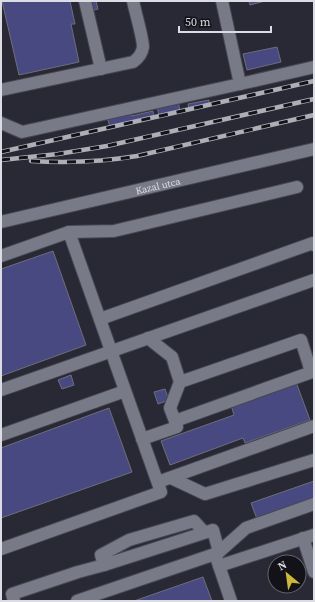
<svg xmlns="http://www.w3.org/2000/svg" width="315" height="602" font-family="'Source Serif 4',serif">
	<rect width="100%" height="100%" fill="#292935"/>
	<g fill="#494981" stroke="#6d6e7b">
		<polygon points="2,1 70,1 75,24 71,24 79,62 19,75"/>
		<polygon points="87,1 96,1 98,9 90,11"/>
		<polygon points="249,1 265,1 250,5"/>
		<polygon points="277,47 281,62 247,70 243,54"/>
		<polygon points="209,100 209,104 189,109 188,104"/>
		<polygon points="178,101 180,111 159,116 157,106"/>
		<polygon points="153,111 154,117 110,127 107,117 131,112 132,116"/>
		<polygon points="53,251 86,345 1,376 1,269"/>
		<polygon points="71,375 74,385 62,389 58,380"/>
		<polygon points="296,382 310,420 245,443 243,438 170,465 161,441 234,415 231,405"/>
		<polygon points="165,389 169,400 158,404 154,392"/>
		<polygon points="109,408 132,472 1,518 1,448"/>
		<polygon points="314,481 314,499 257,519 251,503"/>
		<polygon points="203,577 212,601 134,601"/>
	</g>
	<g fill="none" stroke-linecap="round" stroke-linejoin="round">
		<g stroke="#464750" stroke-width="14">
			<g id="minor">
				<polyline points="85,1 101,69"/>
				<polyline points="240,84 314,67"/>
				<path d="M1,90l132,-28c6,-4 9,-8 10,-15 0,-9 -8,-36 -10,-46"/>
				<polyline points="1,123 22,132 240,84 222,1"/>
				<path id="s1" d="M1,222l313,-73"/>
				<polyline points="69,232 114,231 297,187"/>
				<polyline points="1,256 69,232 161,492 1,549"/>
				<polyline points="100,319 313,243 314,245"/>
				<polyline points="148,338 172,357 180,382"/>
				<polyline points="1,390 314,280"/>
				<polyline points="175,421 170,408 180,382 301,340 309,365 314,363"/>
				<polyline points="1,435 125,391"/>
				<polyline points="142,439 177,427 175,421 312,372 309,365"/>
				<polyline points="171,478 205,494 314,460"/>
				<polyline points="158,482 314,426"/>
				<polyline points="204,532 194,521 129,540 101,555 104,565 213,530 219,552"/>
				<polyline points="303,538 314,572"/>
				<polyline points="215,554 219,552 246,528 314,504"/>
				<polyline points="219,566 314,535"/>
				<polyline points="14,601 12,594 78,572 104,565"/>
				<polyline points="77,601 215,554 231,601"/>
			</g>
		</g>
		<use href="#minor" stroke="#787a88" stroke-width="12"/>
		<g stroke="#aeaeb7" stroke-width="4.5">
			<g id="rail">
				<polyline points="1,152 314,81"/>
				<polyline points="1,160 58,154 107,146 314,99"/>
				<path d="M31,161c36,2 70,1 106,-5l177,-41"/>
			</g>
		</g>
		<use href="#rail" stroke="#121218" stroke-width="3" stroke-dasharray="9" stroke-linecap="butt"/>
	</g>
	<g text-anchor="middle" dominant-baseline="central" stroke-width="3.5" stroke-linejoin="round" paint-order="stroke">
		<g font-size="10" fill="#dcdce4" stroke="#121218">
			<text stroke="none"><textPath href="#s1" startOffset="161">Kazal utca</textPath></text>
		</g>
	</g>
	<rect width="315" height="602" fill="none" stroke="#dcdce4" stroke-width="4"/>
	<g transform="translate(287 574) rotate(331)"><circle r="19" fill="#121218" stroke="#63636a"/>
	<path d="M0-3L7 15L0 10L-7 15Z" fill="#ccb939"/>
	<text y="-6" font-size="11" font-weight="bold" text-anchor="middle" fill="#dcdce4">N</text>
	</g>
	<path d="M179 26v6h92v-6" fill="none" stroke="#dcdce4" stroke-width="2"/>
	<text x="185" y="26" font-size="12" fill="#dcdce4" stroke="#121218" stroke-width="3" paint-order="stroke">50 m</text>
</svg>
